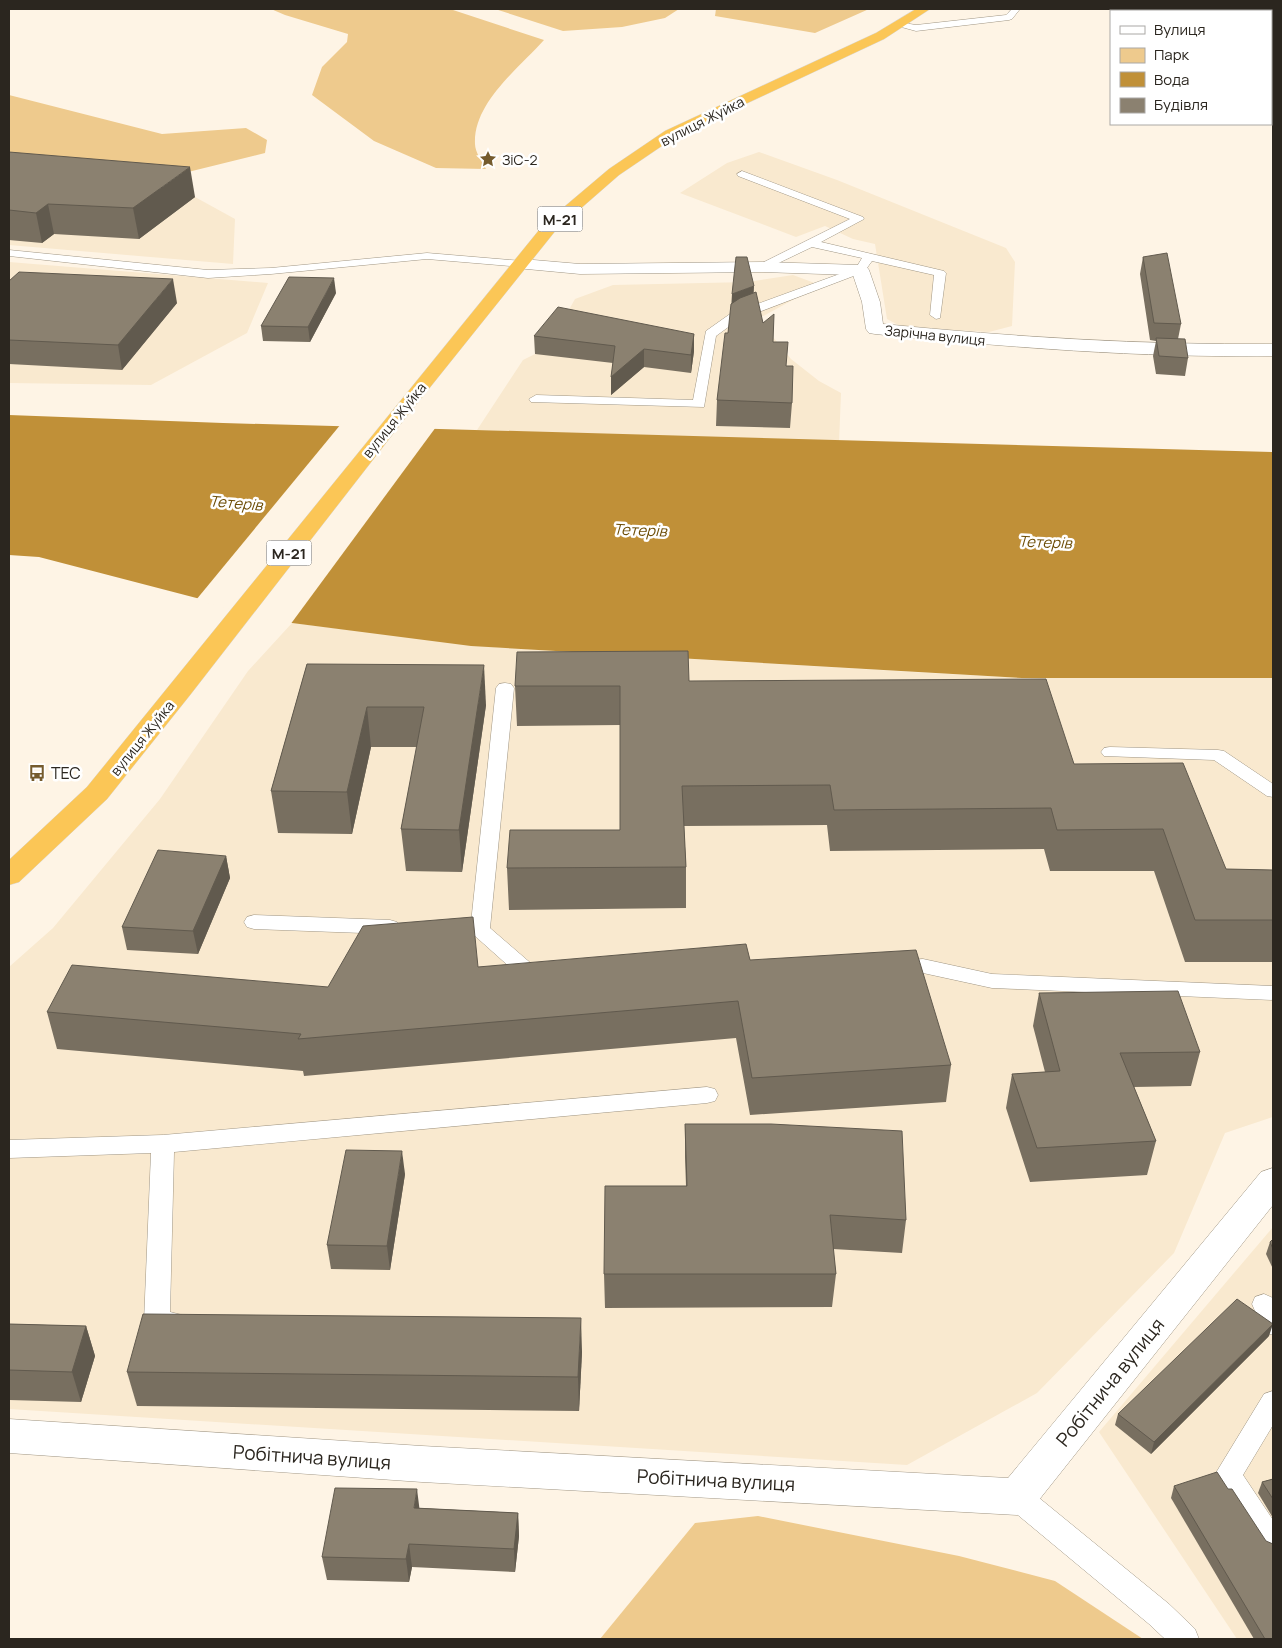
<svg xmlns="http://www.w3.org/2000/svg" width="1282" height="1648" font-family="Manrope,sans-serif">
	<rect width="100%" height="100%" fill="#fef4e5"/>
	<g fill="#f9e9cf">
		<polygon points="759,152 837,180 1006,248 1015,262 1012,326 989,332 902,327 887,319 875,244 853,239 825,226 796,237 680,193 727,163"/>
		<polygon points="9,180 195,197 235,219 233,264 9,245"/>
		<polygon points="9,262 268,283 247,333 151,385 9,383"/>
		<polygon points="793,275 820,285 754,321 773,337 791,359 819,381 841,393 839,443 477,430 523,360 535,354 566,315 575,299 613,285 748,282"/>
		<polygon points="292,623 492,647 913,672 1022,678 1273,678 1273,1117 1225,1133 1174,1253 1037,1393 907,1465 9,1409 9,967 53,928 160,799 248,671"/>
		<polygon points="1273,1227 1273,1639 1237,1639 1099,1432"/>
	</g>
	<g fill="#eeca8d">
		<path d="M271,9h179l94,31c-25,28 -71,63 -69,104 0,8 7,18 11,25l-50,-1 -62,-27 -62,-46 10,-28 25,-25 1,-8 -63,-19z"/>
		<polygon points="495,9 679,9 665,18 622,27 563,31"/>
		<polygon points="716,9 869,9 815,33 715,16"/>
		<polygon points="9,95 162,134 246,128 267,140 265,153 184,173 9,174"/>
		<polygon points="758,1516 959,1556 1055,1581 1143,1639 600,1639 695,1523"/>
	</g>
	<polygon fill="#c09038" points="9,415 223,423 1273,452 1273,678 1022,678 471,646 292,623 39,557 9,555"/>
	<polygon fill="#fef4e5" points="341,424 436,427 290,625 196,600"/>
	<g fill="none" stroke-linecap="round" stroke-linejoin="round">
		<g stroke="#a09684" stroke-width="1">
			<g id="service">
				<polygon points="1012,9 1020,9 1012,19 1009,20 916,31 894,25 898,22 916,25 1006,15"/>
				<polygon points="742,171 863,217 864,219 821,242 944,271 946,273 940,318 936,319 930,315 934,275 872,261 864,272 738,320 716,336 704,407 531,402 529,399 536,395 693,400 706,331 730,314 856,268 862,258 812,247 766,269 758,269 756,267 758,265 850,219 738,176 737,174"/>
				<polygon points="9,250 208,270 271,268 427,253 522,261 528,264 522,267 427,259 271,274 208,278 9,256"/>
				<polygon points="505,683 511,684 514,688 490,928 534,966 546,968 549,973 546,978 539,980 522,978 475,936 443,934 440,929 443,924 450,922 471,923 496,688 499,684"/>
				<polygon points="1110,747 1218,750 1224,751 1273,784 1273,797 1267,796 1214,760 1104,756 1101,752 1104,748"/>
				<polygon points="254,915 390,920 397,922 400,927 397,932 390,934 254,929 247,927 244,922 247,917"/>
				<polygon points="923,959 992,974 1273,986 1273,1000 992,988 923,973 896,974 889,972 886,967 889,962"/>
				<path d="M707,1087l8,2 3,6 -3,6 -8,2 -533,49 -4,160 12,3 4,7 -4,7c-12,4 -22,4 -34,0l-4,-7 7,-169 -142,5v-18l154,-5z"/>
				<polygon points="1264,1294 1273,1298 1273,1335 1264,1332 1252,1304 1255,1297"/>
				<polygon points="1273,1391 1273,1425 1243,1475 1273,1520 1273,1556 1263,1552 1214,1476 1264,1394"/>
				<polygon points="1017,1485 1027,1488 1169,1604 1195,1629 1199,1639 1165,1639 1149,1624 1007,1506 1003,1497 1007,1488"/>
			</g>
		</g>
		<g stroke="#a09684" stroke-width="1">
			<g id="minor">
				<path d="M522,259l58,5 182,-2 98,3 6,1 3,4 11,32 3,22c130,13 260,21 390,20v12c-133,2 -266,-9 -398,-22l-6,-1 -3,-4 -4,-27 -9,-27 -91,-3 -182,2 -64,-6 -2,-4 2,-4z"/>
				<polygon points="1273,1168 1273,1205 1031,1510 1017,1515 422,1482 9,1453 9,1419 422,1446 1008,1478 1261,1172"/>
			</g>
		</g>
		<g stroke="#d9d8d7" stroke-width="1">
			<polygon id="trunk" points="916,9 930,9 884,39 675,137 619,175 556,230 403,421 190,695 107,799 19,882 9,885 9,860 87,787 544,224 609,169 665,131 876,33"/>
		</g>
		<use href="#service" fill="#fff" fill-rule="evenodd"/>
		<use href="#minor" fill="#fff" fill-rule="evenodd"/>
		<use href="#trunk" fill="#fbc656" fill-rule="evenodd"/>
	</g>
	<g fill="#786f60">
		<polygon points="9,152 195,197 139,239 54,234 42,243 9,240"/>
		<polygon points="1143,257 1181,324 1178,339 1188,358 1185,376 1156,374 1153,356 1156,341 1150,340 1140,274"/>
		<polygon points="9,281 177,303 122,370 9,364"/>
		<polygon points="754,286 753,293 763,323 786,366 792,403 790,428 716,426 717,400 728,333 732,303 732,294"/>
		<polygon points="336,293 310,342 263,341 261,326"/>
		<polygon points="694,334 694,351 691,373 644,367 611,395 611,377 613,363 535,354 534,336"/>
		<polygon points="307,664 486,705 462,872 406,871 401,829 417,747 371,747 352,834 278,833 271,791"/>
		<polygon points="689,681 1074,764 1226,869 1273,870 1273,962 1185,962 1154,871 1050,871 1044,849 830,851 827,825 684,826 686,867 686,908 509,910 507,868 620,830 620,725 517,726 515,686"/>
		<polygon points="226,856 230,878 198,954 127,950 122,927"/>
		<polygon points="750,960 951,1065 946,1102 750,1115 736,1038 304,1076 303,1071 57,1049 47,1012 328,987 478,967"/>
		<polygon points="1039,993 1200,1052 1191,1086 1134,1087 1156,1141 1147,1175 1030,1182 1006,1108 1012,1074 1045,1072 1033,1026"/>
		<polygon points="685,1124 906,1220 902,1253 833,1249 836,1274 832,1307 605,1308 604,1274 686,1186 685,1157"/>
		<polygon points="405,1174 390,1270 331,1269 327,1245"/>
		<polygon points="1273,1239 1273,1269 1266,1254 1270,1242"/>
		<polygon points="9,1324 86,1326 95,1356 81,1402 9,1400"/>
		<polygon points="1269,1336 1151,1454 1115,1425 1118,1414"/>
		<polygon points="582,1352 579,1411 137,1406 127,1372"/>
		<polygon points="1273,1479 1273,1518 1258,1493 1262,1482"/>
		<polygon points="1174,1486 1228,1489 1273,1639 1254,1639 1171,1498"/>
		<polygon points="419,1508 518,1513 519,1536 515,1572 412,1567 409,1582 327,1580 322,1557"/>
	</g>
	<g fill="#615a4e">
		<polygon points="190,167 195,197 139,239 133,208"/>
		<polygon points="48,204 54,234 42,243 36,213"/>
		<polygon points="334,278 336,293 310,342 308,327"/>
		<polygon points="173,279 177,303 122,370 118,345"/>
		<polygon points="754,286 753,304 731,311 732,294"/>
		<polygon points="694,334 694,351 691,373 691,355"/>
		<polygon points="644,349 644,367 611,395 611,377"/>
		<polygon points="484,665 486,705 462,872 459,830"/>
		<polygon points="367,707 371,747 352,834 347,792"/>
		<polygon points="226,856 230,878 198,954 193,931"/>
		<polygon points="402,1151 405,1174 390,1270 387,1246"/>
		<polygon points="581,1318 582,1352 579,1411 578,1377"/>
		<polygon points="1273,1324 1269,1336 1151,1454 1154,1442"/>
		<polygon points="86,1326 95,1356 81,1402 72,1372"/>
		<polygon points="417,1489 420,1513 414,1508"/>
		<polygon points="518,1513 519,1536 515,1572 514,1549"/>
		<polygon points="409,1544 412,1567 409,1582 406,1559"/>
	</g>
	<g fill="#8b8170" stroke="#615a4e">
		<polygon points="9,152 190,167 133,208 48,204 36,213 9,210"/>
		<polygon points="1167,253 1181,324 1154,323 1143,257"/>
		<polygon points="736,257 747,257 754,286 732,294"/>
		<polygon points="19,272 173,279 118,345 9,340 9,281"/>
		<polygon points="289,277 334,278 308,327 261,326"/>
		<polygon points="756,292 763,323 774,314 773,342 788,342 786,366 793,366 792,403 717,400 725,333 728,333 731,304 740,298"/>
		<polygon points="558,307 694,334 691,355 644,349 611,377 615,346 534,336"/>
		<polygon points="1156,338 1185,339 1188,358 1159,356"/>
		<polygon points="688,651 689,681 1046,679 1074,764 1183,763 1226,869 1273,870 1273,920 1195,920 1163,829 1057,830 1051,808 834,810 830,785 682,786 686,867 507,868 510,830 620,830 620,686 515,686 517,652"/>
		<polygon points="307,664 484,665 459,830 401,829 424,707 367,707 347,792 271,791"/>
		<polygon points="158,850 226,856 193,931 122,927"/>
		<polygon points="473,917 478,967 746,944 750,960 916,950 951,1065 752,1078 738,1001 298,1039 301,1034 47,1012 72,965 328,987 363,926"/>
		<polygon points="1178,991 1200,1052 1120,1053 1156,1141 1037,1148 1012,1074 1060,1071 1039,993"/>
		<polygon points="685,1124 771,1124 902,1131 906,1220 830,1215 836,1274 604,1274 605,1186 687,1186"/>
		<polygon points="346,1150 402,1151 387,1246 327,1245"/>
		<polygon points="1273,1239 1273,1249 1270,1242"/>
		<polygon points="1237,1299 1273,1324 1154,1442 1118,1414"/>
		<polygon points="143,1314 581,1318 578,1377 127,1372"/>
		<polygon points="9,1324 86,1326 72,1372 9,1370"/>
		<polygon points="1217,1472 1228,1489 1232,1489 1266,1541 1273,1544 1273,1639 1265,1639 1174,1486"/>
		<polygon points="1273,1479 1273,1499 1262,1482"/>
		<polygon points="335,1488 417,1489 414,1508 518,1513 514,1549 409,1544 406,1559 322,1557"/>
	</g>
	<defs>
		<g id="sight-bare" transform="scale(1.35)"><path d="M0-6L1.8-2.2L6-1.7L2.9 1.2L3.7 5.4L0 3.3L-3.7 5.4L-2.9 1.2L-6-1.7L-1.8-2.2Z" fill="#755b2d" stroke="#fff" stroke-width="2.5" paint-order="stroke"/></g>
		<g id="bus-bare" transform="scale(1.35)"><path d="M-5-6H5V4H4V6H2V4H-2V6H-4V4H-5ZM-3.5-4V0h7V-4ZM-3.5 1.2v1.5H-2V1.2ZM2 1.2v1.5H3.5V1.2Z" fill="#755b2d" stroke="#fff" stroke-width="2.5" paint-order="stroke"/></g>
	</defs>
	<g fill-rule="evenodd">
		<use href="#sight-bare" x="488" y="159"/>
		<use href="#bus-bare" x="37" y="773"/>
	</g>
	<g text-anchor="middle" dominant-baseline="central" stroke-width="5" stroke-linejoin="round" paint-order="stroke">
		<g font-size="14" fill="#2b261f" stroke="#fff">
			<text transform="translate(702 121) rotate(-27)">вулиця Жуйка</text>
			<text transform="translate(935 335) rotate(6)">Зарічна вулиця</text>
			<text transform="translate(394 420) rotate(-51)">вулиця Жуйка</text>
			<text transform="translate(142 738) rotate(-51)">вулиця Жуйка</text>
		</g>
		<g font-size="14" fill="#2b261f" stroke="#fff" text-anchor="start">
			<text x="502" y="159">ЗіС-2</text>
		</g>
		<g fill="#fff" stroke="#6b6762" stroke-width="1">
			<rect x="537.5" y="206.5" width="45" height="25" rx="4"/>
			<rect x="266.5" y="540.5" width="45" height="25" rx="4"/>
		</g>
		<g font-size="15" font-weight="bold" fill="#2b261f">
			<text x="560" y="219">М-21</text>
			<text x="289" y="553">М-21</text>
		</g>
		<g font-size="15" font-style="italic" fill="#6d4d06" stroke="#fff">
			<text transform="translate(236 503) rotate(5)">Тетерів</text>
			<text transform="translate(640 530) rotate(2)">Тетерів</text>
			<text transform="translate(1045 542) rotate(2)">Тетерів</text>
		</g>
		<g font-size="16" fill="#2b261f" stroke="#fff" text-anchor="start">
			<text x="51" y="773">ТЕС</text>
		</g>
		<g font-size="19" fill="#2b261f" stroke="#fff">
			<text transform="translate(1110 1382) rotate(-51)">Робітнича вулиця</text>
			<text transform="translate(312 1457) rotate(4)">Робітнича вулиця</text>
			<text transform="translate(716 1480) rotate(3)">Робітнича вулиця</text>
		</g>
	</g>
	<rect width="1282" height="1648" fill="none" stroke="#2b261f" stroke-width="20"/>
	<rect x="1110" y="10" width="162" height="115" fill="#ffffff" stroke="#aaa8a5"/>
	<rect x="1120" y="26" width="25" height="8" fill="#ffffff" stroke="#aaa8a5"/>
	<text x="1154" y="35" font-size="15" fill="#2b261f">Вулиця</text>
	<rect x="1120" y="48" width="25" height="15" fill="#eeca8d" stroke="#aaa8a5"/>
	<text x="1154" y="60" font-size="15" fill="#2b261f">Парк</text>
	<rect x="1120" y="72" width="25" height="15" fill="#c09038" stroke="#aaa8a5"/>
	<text x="1154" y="85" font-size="15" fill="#2b261f">Вода</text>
	<rect x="1120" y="98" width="25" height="15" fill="#8b8170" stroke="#aaa8a5"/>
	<text x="1154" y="110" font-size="15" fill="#2b261f">Будівля</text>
</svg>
